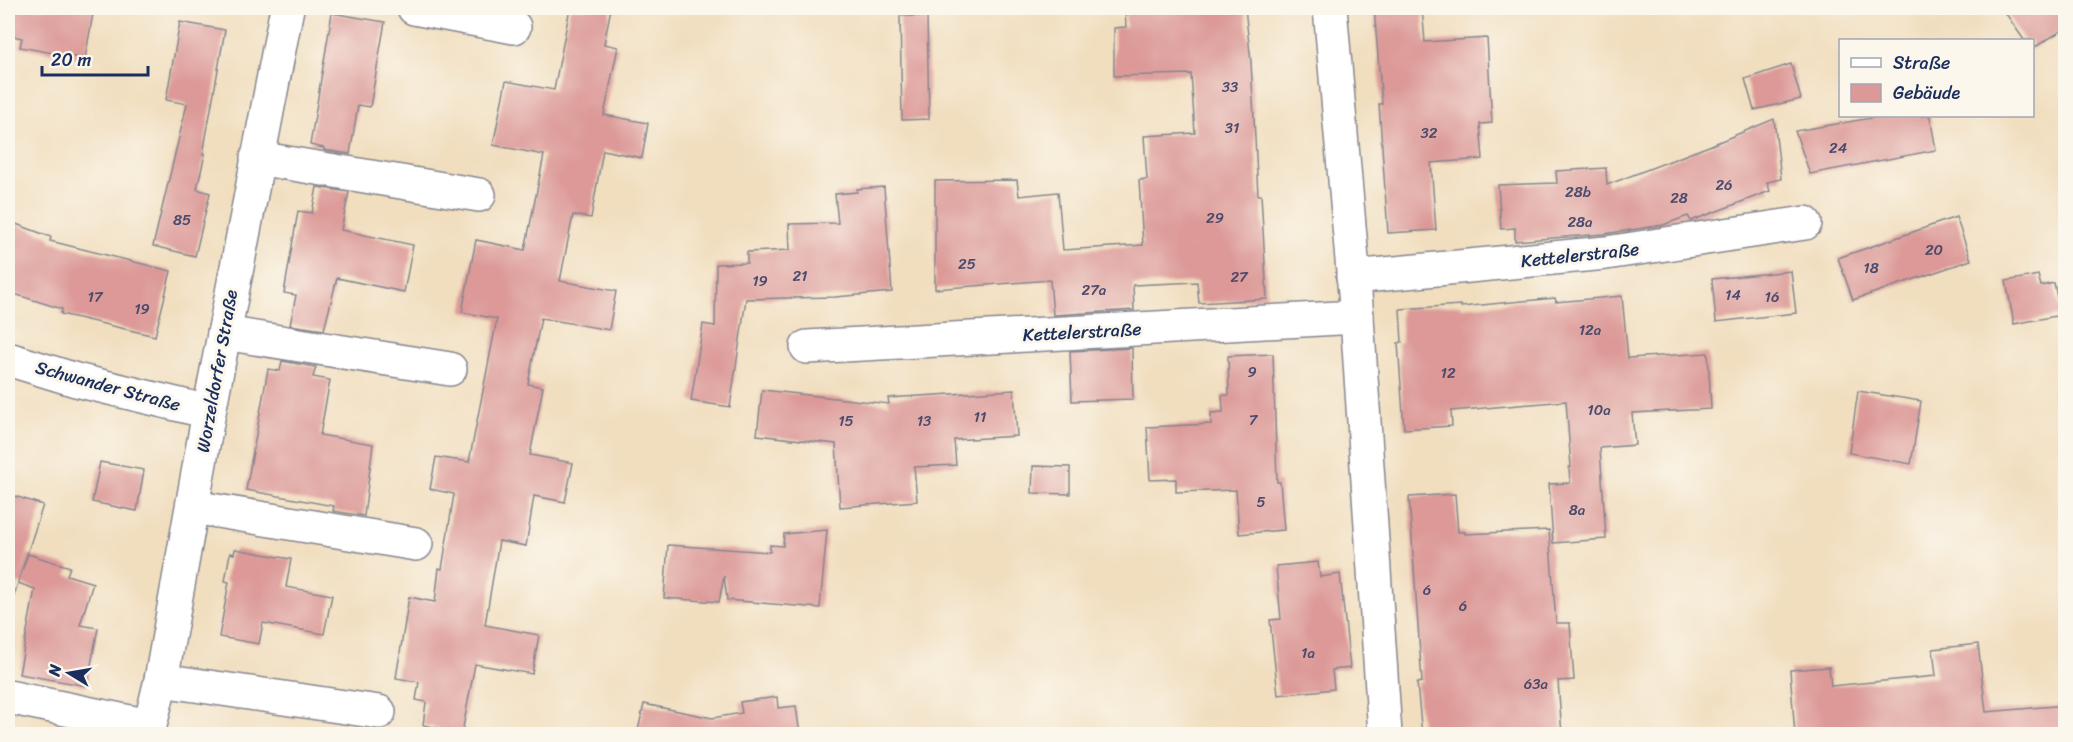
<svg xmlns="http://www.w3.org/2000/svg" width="2073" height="742" font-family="Sriracha,sans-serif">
	<rect width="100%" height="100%" fill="#fbf7ec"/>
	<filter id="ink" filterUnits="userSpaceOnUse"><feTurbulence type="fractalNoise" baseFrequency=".0167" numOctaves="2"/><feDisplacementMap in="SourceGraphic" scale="12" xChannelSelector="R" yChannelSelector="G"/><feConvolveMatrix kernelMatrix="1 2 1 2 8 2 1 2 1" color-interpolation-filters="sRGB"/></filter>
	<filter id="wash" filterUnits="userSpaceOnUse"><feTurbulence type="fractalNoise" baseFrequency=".008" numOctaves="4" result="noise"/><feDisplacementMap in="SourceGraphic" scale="24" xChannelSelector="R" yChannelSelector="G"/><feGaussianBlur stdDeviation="1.35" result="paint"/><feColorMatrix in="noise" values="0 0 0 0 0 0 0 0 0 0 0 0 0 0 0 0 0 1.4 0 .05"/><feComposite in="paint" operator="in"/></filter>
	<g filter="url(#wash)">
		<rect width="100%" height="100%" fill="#f1debf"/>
		<g id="blocks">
			<g fill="#dc9997">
				<polygon points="8,8 94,8 85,59 20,47 22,38 8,35"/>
				<polygon points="570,8 611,8 604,44 618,47 604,115 648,123 642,158 603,150 591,218 573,215 560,281 616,291 609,330 541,318 528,384 543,387 530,455 573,463 565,502 534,496 526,546 499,541 485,625 539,635 532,674 475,664 462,733 423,725 426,702 416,700 419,682 396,678 409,597 435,602 439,568 442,569 454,494 430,489 436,457 469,462 497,319 462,312 476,240 525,250 544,155 493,145 506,81 554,90"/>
				<polygon points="1125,8 1245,8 1251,62 1258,195 1261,195 1267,299 1199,303 1197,282 1133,285 1134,310 1053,315 1050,280 935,289 935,181 1017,180 1019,196 1058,192 1063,250 1143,245 1139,180 1147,179 1144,136 1195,133 1191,74 1114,76 1114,28 1126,27"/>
				<polygon points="1374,8 1422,8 1425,42 1487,38 1492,123 1480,124 1483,159 1431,163 1436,230 1388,233 1379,104 1382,104"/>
				<polygon points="2002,8 2057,8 2066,19 2066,28 2032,49 2032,40 2024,40"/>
				<polygon points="332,13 385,22 370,107 358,105 350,154 324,150 324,148 310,145"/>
				<polygon points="900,16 927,16 929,119 902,120"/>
				<polygon points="180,22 225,30 203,154 205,154 197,189 210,193 195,256 153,246 187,104 166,100"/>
				<polygon points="1791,64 1801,99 1754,110 1745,79"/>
				<polygon points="1883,116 1930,116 1936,150 1810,174 1795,131"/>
				<polygon points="1774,119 1781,179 1767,182 1770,191 1691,221 1688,216 1663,225 1604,234 1515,241 1515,228 1501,229 1498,185 1557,183 1556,171 1606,168 1607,185 1709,146"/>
				<polygon points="317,187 349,192 341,230 413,245 404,292 337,278 324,330 290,325 296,295 284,293 298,211 312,213"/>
				<polygon points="884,187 892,292 835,297 746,299 730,407 691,401 703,324 715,326 716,264 747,263 747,252 790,250 789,224 838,223 835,194 857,192 857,189"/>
				<polygon points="1956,217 1971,260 1853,300 1838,258"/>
				<polygon points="8,221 51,237 50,241 171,271 155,336 61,314 62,309 8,292"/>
				<polygon points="1791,271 1796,313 1716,322 1712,279"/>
				<polygon points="2038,275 2041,286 2054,283 2061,315 2014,324 2006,281"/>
				<polygon points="1622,296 1628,358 1708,353 1711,409 1632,413 1635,445 1600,448 1606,539 1553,543 1549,484 1570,483 1569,467 1571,467 1566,401 1451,411 1452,426 1404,429 1398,343 1402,342 1400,309 1461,305 1461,307 1555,298 1556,302"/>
				<polygon points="1132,348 1133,399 1072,401 1070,351"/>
				<polygon points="1273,354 1277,482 1280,482 1284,530 1239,534 1236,490 1176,492 1176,479 1150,480 1147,427 1211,424 1211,413 1223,412 1222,395 1229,395 1228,356"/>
				<polygon points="282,361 316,367 313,377 330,380 320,435 373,444 364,516 333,511 334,506 246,490 268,369 280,371"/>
				<polygon points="762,390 889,404 888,398 1014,390 1017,436 954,440 956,465 914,467 917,501 840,507 836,444 757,435"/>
				<polygon points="1858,391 1921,401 1911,464 1849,453"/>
				<polygon points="100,462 144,470 137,511 92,502"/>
				<polygon points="1033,466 1070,467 1070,494 1032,493"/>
				<polygon points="8,494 43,505 18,582 28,554 70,567 67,575 93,583 80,625 98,628 87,686 19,674 35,589 18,583 14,596 8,595"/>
				<polygon points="1455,494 1458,532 1465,532 1465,534 1549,530 1556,623 1570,623 1572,654 1574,680 1558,681 1562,735 1422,735 1417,683 1422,682 1409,497"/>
				<polygon points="827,530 820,608 727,600 724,576 719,602 664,598 668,545 770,552 770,545 783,546 784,534"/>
				<polygon points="235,549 291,559 286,587 332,595 324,634 263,623 259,644 219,637 229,582 225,581 230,553 234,554"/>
				<polygon points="1318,562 1320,577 1340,574 1350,668 1332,670 1334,689 1278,695 1270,620 1281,619 1276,566"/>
				<polygon points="1978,644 1986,712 2066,705 2066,735 1795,735 1790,670 1829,667 1831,686 1936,676 1933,649"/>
				<polygon points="777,697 778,708 796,706 800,735 637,735 644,704 712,718 742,713 740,702"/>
			</g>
		</g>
	</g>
	<g filter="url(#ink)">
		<use href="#blocks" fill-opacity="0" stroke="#86868e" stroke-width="1.5"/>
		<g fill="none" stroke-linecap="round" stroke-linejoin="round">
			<g stroke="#86868e" stroke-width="36">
				<g id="minor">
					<polyline points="414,8 514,27"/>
					<polyline points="1330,8 1357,317 1385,734"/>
					<polyline points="257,158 479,195"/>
					<polyline points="1353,277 1606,253 1805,223"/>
					<polyline points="224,333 450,369"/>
					<polyline points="807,347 1357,317"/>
					<polyline points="8,359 76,380 209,412"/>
					<polyline points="193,507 416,544"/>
					<polyline points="161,680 379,712"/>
					<polyline points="8,697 149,726"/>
					<polyline points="148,734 161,680 209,412 287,8"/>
				</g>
			</g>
			<use href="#minor" stroke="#fff" stroke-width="33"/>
		</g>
	</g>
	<g text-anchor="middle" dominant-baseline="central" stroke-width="6" stroke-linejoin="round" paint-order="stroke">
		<g font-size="15" fill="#4b4a6c">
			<text x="1230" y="87">33</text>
			<text x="1232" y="128">31</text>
			<text x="1429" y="133">32</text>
			<text x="1838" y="148">24</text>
			<text x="1724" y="185">26</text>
			<text x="1578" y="192">28b</text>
			<text x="1679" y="198">28</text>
			<text x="1215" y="218">29</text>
			<text x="182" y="220">85</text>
			<text x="1580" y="222">28a</text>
			<text x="1934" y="250">20</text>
			<text x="967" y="264">25</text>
			<text x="1871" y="268">18</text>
			<text x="800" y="276">21</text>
			<text x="1239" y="277">27</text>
			<text x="760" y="281">19</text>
			<text x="1094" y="290">27a</text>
			<text x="1733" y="295">14</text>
			<text x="95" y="297">17</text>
			<text x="1772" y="297">16</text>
			<text x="142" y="309">19</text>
			<text x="1590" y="330">12a</text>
			<text x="1252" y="372">9</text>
			<text x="1448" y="373">12</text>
			<text x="1599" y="410">10a</text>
			<text x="980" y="417">11</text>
			<text x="1253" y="420">7</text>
			<text x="846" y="421">15</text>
			<text x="924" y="421">13</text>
			<text x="1261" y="502">5</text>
			<text x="1577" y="510">8a</text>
			<text x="1427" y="590">6</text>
			<text x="1463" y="606">6</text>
			<text x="1308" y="653">1a</text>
			<text x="1536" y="684">63a</text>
		</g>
		<g font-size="18" fill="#1b2f5e" stroke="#fbf7ec">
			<text transform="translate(1580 255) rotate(-6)">Kettelerstraße</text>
			<text transform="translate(1082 332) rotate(-3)">Kettelerstraße</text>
			<text transform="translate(217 371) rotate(-80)">Worzeldorfer Straße</text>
			<text transform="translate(108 386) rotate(15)">Schwander Straße</text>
		</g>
	</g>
	<rect width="2073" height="742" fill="none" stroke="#fbf7ec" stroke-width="30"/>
	<rect x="1839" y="39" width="195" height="78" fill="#fbf7ec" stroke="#a1a7b3" stroke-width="1.5"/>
	<rect x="1851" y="58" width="30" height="9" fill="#ffffff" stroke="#a1a7b3" stroke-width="1.5"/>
	<text x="1893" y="69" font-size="18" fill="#1b2f5e">Straße</text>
	<rect x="1851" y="84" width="30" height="18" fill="#dc9997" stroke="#a1a7b3" stroke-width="1.5"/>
	<text x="1893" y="99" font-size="18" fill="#1b2f5e">Gebäude</text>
	<g transform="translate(69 673) rotate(281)" stroke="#fbf7ec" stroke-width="4.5" paint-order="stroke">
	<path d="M0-4.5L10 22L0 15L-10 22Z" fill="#1b2f5e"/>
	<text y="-9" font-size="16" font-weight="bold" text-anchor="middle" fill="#1b2f5e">N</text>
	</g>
	<path d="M42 66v9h106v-9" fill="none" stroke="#1b2f5e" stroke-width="3"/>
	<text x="51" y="66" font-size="18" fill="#1b2f5e" stroke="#fbf7ec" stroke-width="4.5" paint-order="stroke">20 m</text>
</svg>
